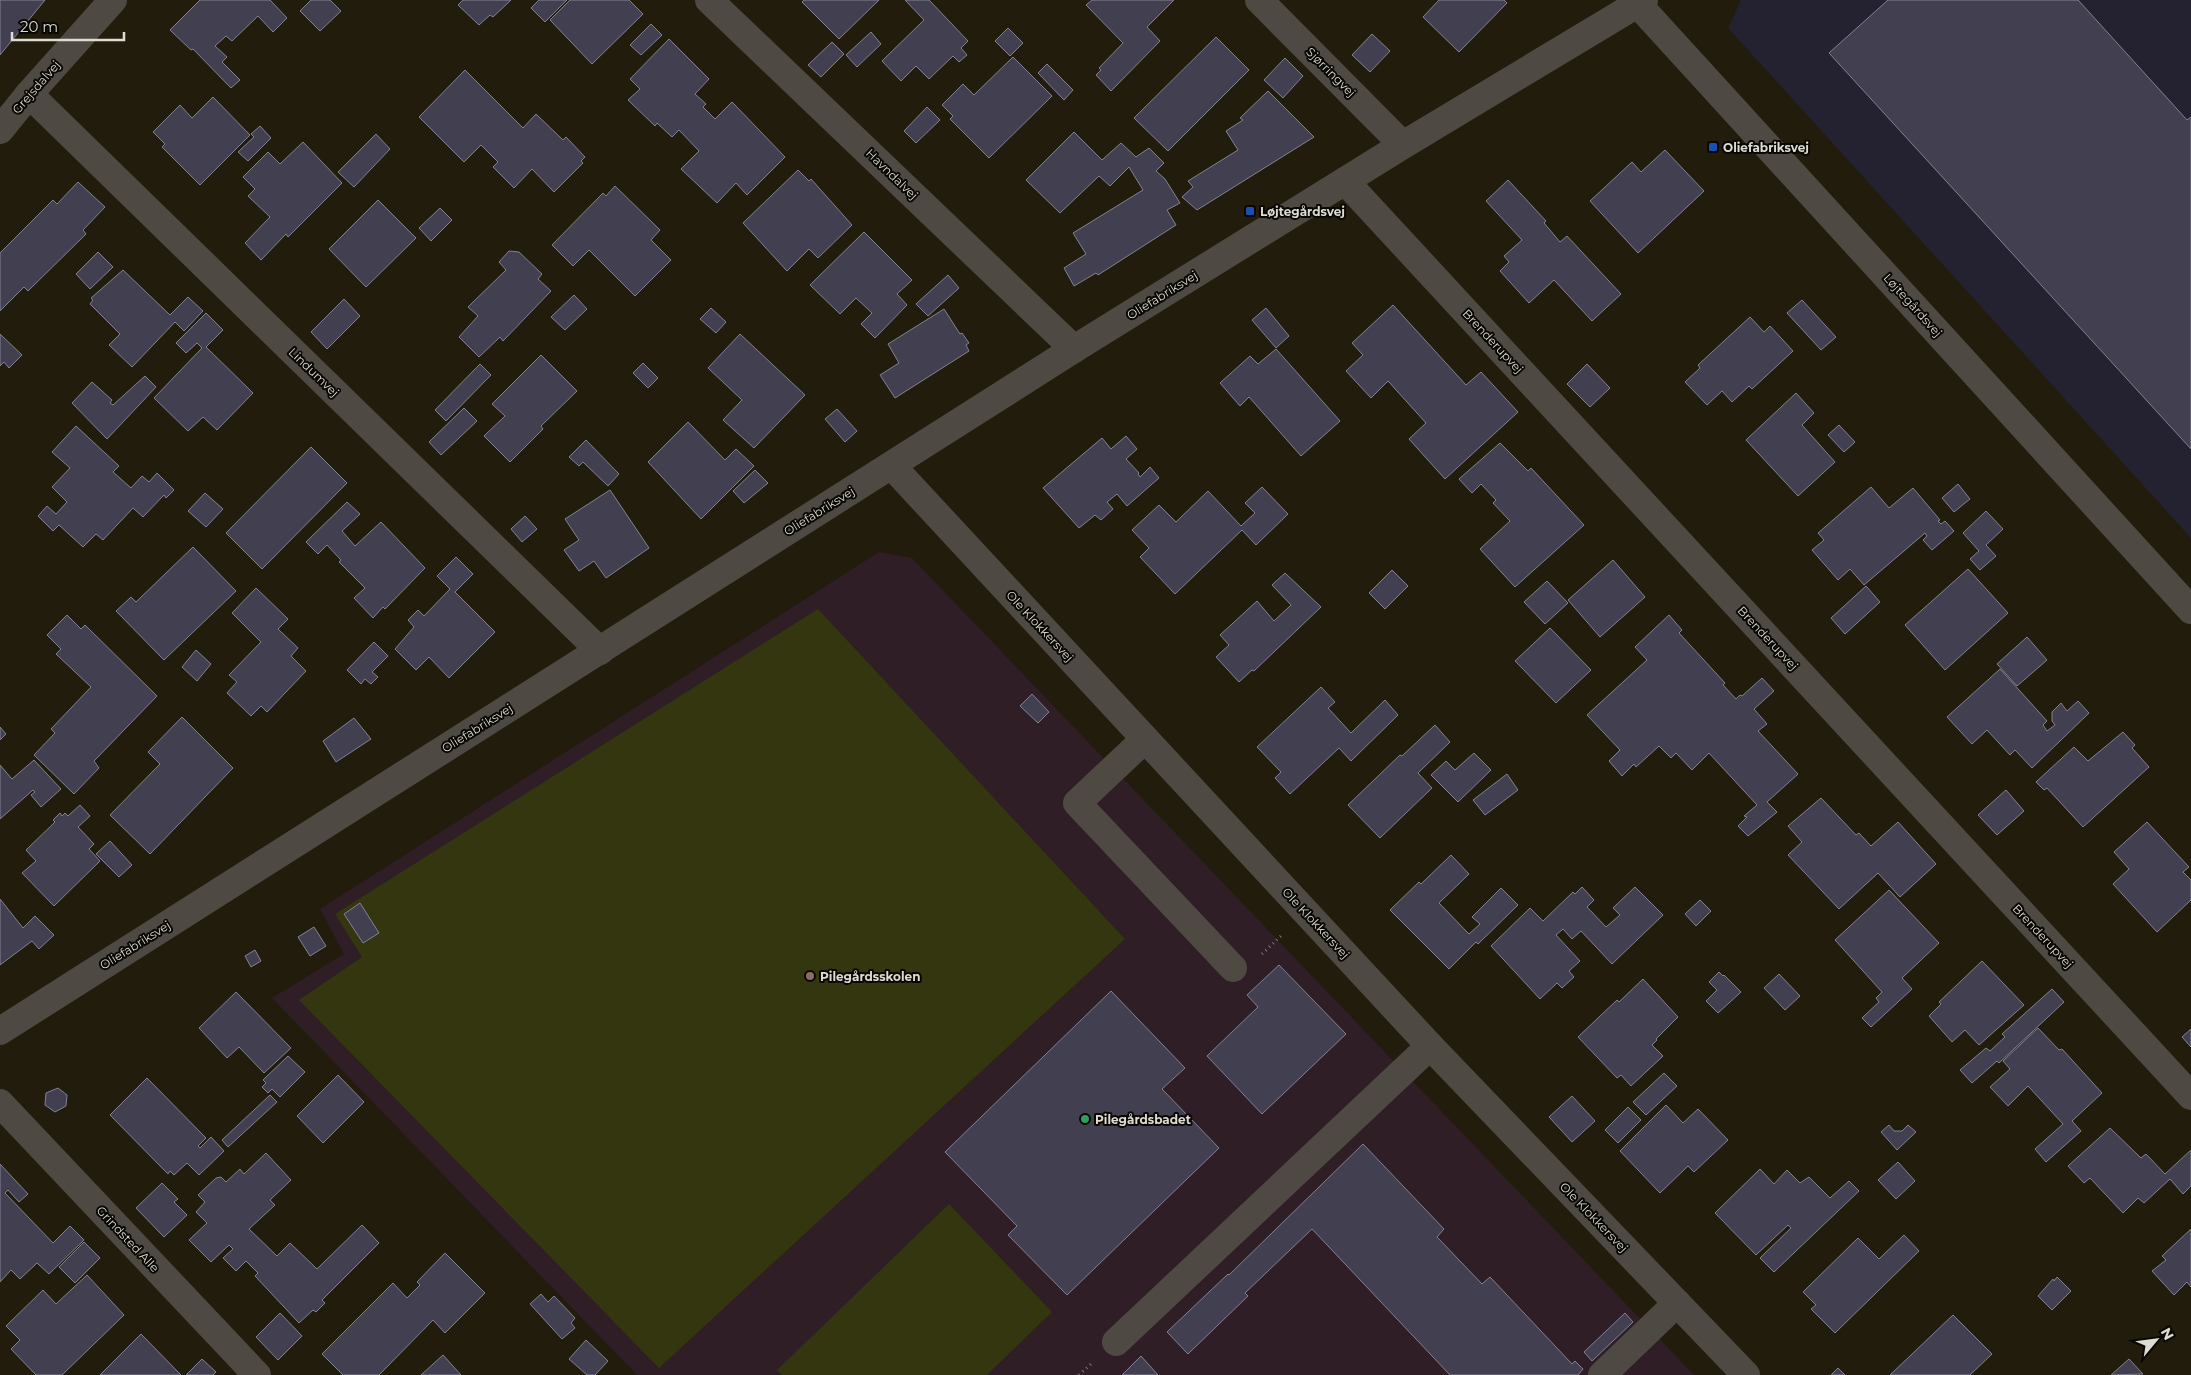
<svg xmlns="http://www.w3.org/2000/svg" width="2191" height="1375" font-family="Montserrat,sans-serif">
	<rect width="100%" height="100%" fill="#221c0d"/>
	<polygon fill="#242131" points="1741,0 2191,0 2191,538 1728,28"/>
	<polygon fill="#2f1e26" points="879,552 912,558 1694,1375 637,1375 272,998 344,954 320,909"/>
	<g fill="#33360e">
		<polygon points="818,609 1125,939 659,1368 299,1000 362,957 335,914"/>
		<polygon points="949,1204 1052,1312 987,1375 782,1375 777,1370"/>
	</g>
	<g fill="#424050" stroke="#838193">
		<polygon points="0,0 45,0 0,55"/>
		<polygon points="200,0 270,0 287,18 273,32 258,16 232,41 226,36 215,46 227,57 222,62 240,80 231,88 193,49 191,50 170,30"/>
		<polygon points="311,0 330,0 341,11 320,31 300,11"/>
		<polygon points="463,0 511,0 493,17 490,15 479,25 458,5"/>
		<polygon points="539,0 567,0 545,22 531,8"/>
		<polygon points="570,0 629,0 643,14 592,64 550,20"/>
		<polygon points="804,0 879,0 839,39 802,2"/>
		<polygon points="905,0 929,0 968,41 961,48 967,55 959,62 953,56 929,79 916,66 901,81 882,61 924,20"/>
		<polygon points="1092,0 1174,0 1147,27 1160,41 1111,91 1096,75 1101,70 1099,68 1123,43 1086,5"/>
		<polygon points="1439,0 1504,0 1507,3 1459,52 1423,17"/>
		<polygon points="1888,0 2078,0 2187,120 2191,117 2191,449 1829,53"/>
		<polygon points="651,24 662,35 641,55 630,45"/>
		<polygon points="1008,28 1023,43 1010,56 995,41"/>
		<polygon points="871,32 881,44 857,67 846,55"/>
		<polygon points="1372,34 1390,51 1370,72 1352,55"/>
		<polygon points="1216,37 1249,70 1168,151 1134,118"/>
		<polygon points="669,39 709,79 695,94 706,104 703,107 715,119 732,102 785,157 747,195 736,183 717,203 681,169 699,151 679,130 672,137 657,123 655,126 628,100 640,89 630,79"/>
		<polygon points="832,42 844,54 821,77 808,65"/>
		<polygon points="1013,57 1052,96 989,158 950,119 953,116 942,105 963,84 974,95"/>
		<polygon points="1285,58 1303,76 1283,98 1264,80"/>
		<polygon points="1047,64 1073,90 1064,100 1038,73"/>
		<polygon points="465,70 523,128 536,114 563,140 566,137 585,157 581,161 583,163 554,192 532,169 514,188 493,167 498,162 481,145 464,162 419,117"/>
		<polygon points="1268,91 1314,137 1197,210 1182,197 1193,187 1188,181 1238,150 1226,131 1243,120 1240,118"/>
		<polygon points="213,97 250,135 200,185 162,147 165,144 153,132 180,105 192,118"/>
		<polygon points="927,107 940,120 916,143 904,131"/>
		<polygon points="260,126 271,138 248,161 238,152 254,137 251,134"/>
		<polygon points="1074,132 1102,160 1121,143 1136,157 1149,148 1164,163 1156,171 1165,179 1180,203 1167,210 1176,225 1098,275 1096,273 1074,286 1064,268 1086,254 1073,233 1143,190 1129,167 1110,186 1099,176 1060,213 1026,180"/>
		<polygon points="376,134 390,149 354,187 338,172"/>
		<polygon points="303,142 342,183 288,237 286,234 261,260 245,243 270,217 248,196 255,189 243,177 268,152 280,164"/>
		<polygon points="1665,150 1704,191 1638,253 1590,201 1632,162 1641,172"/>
		<polygon points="798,170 809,181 811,179 852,225 818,258 809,249 787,271 743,223"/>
		<polygon points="1508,180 1546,221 1544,223 1560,242 1567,236 1621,294 1592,321 1554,280 1529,303 1500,271 1509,262 1504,256 1522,240 1486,201"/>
		<polygon points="78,182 105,207 83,230 86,234 28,291 24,287 0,311 0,253 53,200 57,204"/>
		<polygon points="615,186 660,230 651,240 671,260 635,296 589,250 573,266 552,245 603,193 606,196"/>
		<polygon points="378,200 416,238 366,287 329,249"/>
		<polygon points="440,208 452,220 431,241 419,228"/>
		<polygon points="864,232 912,280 897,294 907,305 875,338 861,324 872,313 856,298 840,314 810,285"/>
		<polygon points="509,251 519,252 542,274 538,279 551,291 503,341 500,337 479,357 459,337 478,316 468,307 506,270 499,262"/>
		<polygon points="98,252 113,267 90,289 76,274"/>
		<polygon points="123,270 170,315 188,297 203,311 184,331 175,322 132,367 109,345 120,334 90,304 93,300 91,298"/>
		<polygon points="948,275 959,288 928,316 916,304"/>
		<polygon points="574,295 587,309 565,330 551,317"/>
		<polygon points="344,299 360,316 327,349 311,332"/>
		<polygon points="1802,300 1836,337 1821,350 1787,313"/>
		<polygon points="1393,305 1466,385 1481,372 1518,412 1445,479 1409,439 1426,423 1388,381 1371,398 1346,371 1363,355 1352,343"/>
		<polygon points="711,308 726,322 716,333 700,319"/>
		<polygon points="1266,308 1289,336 1276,348 1252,320"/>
		<polygon points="944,309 960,334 962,333 969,343 966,345 969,351 895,398 880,375 899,363 888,344"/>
		<polygon points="206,313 223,330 206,347 253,393 217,430 203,417 188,431 154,398 202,348 197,343 186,353 176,343"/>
		<polygon points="1750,317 1764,332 1770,326 1793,351 1752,389 1749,386 1732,402 1722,391 1707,405 1685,382 1700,368 1698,365"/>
		<polygon points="0,334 22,355 9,368 4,362 0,366"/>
		<polygon points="740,334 805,395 754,448 723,420 742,400 708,368"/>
		<polygon points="1276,349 1340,421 1301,456 1249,397 1240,406 1220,383 1250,356 1258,364"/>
		<polygon points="541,355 577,391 541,426 543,429 510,462 484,436 505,416 492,404"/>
		<polygon points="643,363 658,378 648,388 633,373"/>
		<polygon points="480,364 491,375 446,421 435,410"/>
		<polygon points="1587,364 1610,388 1590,407 1567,384"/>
		<polygon points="145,376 156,387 107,439 72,403 92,382 112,400 110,403 113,405"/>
		<polygon points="1796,393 1814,413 1802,425 1835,462 1798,496 1746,440"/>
		<polygon points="464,408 477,421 441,455 429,442"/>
		<polygon points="837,409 857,431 845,442 825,419"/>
		<polygon points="688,422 725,460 736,449 754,466 701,519 648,462"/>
		<polygon points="1839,425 1855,442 1844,452 1828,435"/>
		<polygon points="76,426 119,466 113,472 131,488 142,476 149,482 157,473 174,490 166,498 164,495 143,517 133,508 103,540 96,534 83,547 59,525 53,531 38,516 47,506 56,514 67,502 52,487 70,468 52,452"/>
		<polygon points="1126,436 1137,449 1126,459 1139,473 1138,474 1140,477 1150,467 1159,478 1127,506 1117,494 1107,502 1113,509 1101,520 1095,515 1079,528 1043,488 1102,438 1111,449"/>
		<polygon points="586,440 619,474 608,486 583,462 579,466 569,457"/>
		<polygon points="1500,443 1528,471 1531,468 1584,525 1515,587 1480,549 1510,521 1493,503 1496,500 1481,484 1472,493 1459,479"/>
		<polygon points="311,447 347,483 262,569 226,533"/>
		<polygon points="755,470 768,483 744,503 733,491"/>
		<polygon points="1958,484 1970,499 1954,512 1942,498"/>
		<polygon points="1262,487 1288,514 1256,545 1242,530 1175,594 1140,557 1149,548 1132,530 1159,505 1176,522 1208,491 1241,526 1255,513 1245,503"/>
		<polygon points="1871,487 1889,508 1913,488 1940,520 1938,521 1941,524 1945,521 1954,531 1932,550 1923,540 1927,536 1925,533 1864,585 1850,569 1838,580 1812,550 1824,540 1818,533"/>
		<polygon points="610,490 649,548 606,578 594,561 579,571 564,550 579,540 565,519"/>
		<polygon points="205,493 223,509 206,527 188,511"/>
		<polygon points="347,502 360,514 342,531 355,546 381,522 425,568 385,609 383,607 373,618 354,598 365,588 339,562 341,560 327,545 318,554 306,542"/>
		<polygon points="1986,511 2003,529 1986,545 1996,556 1980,570 1970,559 1979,551 1963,533"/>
		<polygon points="525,516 537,529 522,542 511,529"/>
		<polygon points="193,547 236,591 164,660 116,611 131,597 136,602"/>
		<polygon points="456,557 473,574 455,592 495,632 449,678 429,657 416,670 395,649 414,627 408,620 418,610 424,616 450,589 437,576"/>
		<polygon points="1613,560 1645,597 1600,637 1568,600"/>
		<polygon points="1968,569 2008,613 1945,670 1905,625"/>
		<polygon points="1392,570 1408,586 1385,609 1369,593"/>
		<polygon points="1285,573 1321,607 1254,671 1252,670 1239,682 1216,657 1229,645 1220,635 1257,601 1274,621 1291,605 1272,585"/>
		<polygon points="1547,581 1568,603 1545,624 1524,602"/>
		<polygon points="1866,586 1880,602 1845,634 1831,618"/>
		<polygon points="256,588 288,619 278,629 298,648 291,656 306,671 267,712 261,706 251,716 227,693 237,682 229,675 261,642 232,613"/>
		<polygon points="67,615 81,629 85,625 157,696 94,761 99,768 74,794 34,755 55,733 51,729 91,687 56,654 61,649 47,635"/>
		<polygon points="1669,615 1682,630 1679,633 1725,683 1723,685 1736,699 1740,695 1742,696 1762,678 1774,691 1754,709 1767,724 1758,731 1798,774 1767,802 1777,812 1748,836 1738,826 1747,817 1744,816 1757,805 1709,753 1692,770 1676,753 1671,758 1659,746 1636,767 1634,764 1622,776 1609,761 1620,750 1587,715 1647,660 1635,647"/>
		<polygon points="1550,628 1591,670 1556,703 1515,661"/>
		<polygon points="2027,637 2047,660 2017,686 1997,664"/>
		<polygon points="374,642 388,656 372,672 378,677 371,684 365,679 361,684 347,670"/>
		<polygon points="196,650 211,664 197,681 182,667"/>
		<polygon points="2000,669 2047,721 2043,725 2047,731 2055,725 2052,721 2052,712 2061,703 2067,711 2078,701 2089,713 2032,768 2015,750 2010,755 1987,730 1972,744 1947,717"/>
		<polygon points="1321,687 1335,702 1328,708 1351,733 1385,700 1398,715 1351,761 1339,748 1290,794 1275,778 1281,772 1257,747"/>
		<polygon points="1032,694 1049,712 1038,723 1020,706"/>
		<polygon points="182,717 233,768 150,854 110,815 160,764 148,752"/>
		<polygon points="354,718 371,739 336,762 323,741"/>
		<polygon points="1435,725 1450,742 1418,773 1432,788 1380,838 1348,805 1400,755 1402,756"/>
		<polygon points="0,727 6,734 0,740"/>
		<polygon points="2123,732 2135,745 2132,748 2149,767 2083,827 2047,788 2044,790 2036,782 2074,747 2088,761"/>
		<polygon points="1474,753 1491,770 1458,802 1431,775 1446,761 1455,770"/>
		<polygon points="34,760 61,789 41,807 31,795 35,792 33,790 0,819 0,765 12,779"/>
		<polygon points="1507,774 1518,790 1485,815 1473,800"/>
		<polygon points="2006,790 2024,811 1997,835 1978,815"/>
		<polygon points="1821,798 1856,835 1859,833 1871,846 1898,822 1936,864 1900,897 1878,873 1839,909 1788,855 1802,842 1788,826"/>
		<polygon points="80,805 90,816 78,827 94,844 89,849 100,861 54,906 22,873 36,861 26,850 55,822 53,820 60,813 62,816 65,813 68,816"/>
		<polygon points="2147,822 2189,867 2183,872 2191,880 2191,900 2157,932 2113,884 2129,869 2114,852"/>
		<polygon points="110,841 132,865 119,877 96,854"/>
		<polygon points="1451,855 1469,874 1439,903 1469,934 1480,924 1472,917 1501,888 1518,905 1478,944 1476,942 1449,969 1390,910 1419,882 1421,884"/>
		<polygon points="1582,887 1594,900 1587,907 1606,927 1620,915 1613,908 1635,887 1663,915 1612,964 1581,931 1572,939 1563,929 1556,935 1580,961 1569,971 1574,977 1562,988 1557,983 1540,999 1491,946 1530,908 1543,921 1573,892 1575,894"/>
		<polygon points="1889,890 1939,943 1902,978 1912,989 1871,1027 1862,1018 1879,1002 1876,998 1882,992 1835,940"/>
		<polygon points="0,899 23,928 35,916 54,935 39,949 32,941 0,965"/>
		<polygon points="1700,900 1711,911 1696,926 1685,914"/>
		<polygon points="360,903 379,933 363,943 344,914"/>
		<polygon points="314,927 326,946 310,956 298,937"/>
		<polygon points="255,950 261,961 251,967 245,956"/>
		<polygon points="1982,961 2024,1005 1979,1045 1965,1030 1952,1042 1929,1016 1941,1004 1939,1002"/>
		<polygon points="1279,965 1346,1034 1262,1114 1207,1056 1258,1007 1247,995"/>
		<polygon points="1719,972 1723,976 1724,975 1741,992 1718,1013 1706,1001 1717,990 1709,982"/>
		<polygon points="1779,974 1800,996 1785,1010 1764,988"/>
		<polygon points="1643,979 1678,1017 1656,1039 1657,1040 1652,1045 1663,1056 1631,1086 1621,1075 1617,1078 1578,1037 1617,1000 1619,1002"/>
		<polygon points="2052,989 2064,1002 1999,1063 1997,1061 1972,1083 1960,1070 1986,1048 1990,1051 2005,1037 2002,1034"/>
		<polygon points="1111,991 1185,1068 1162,1089 1219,1148 1067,1295 1008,1235 1017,1226 945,1152"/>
		<polygon points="236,992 291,1048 264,1073 239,1047 227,1058 199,1028"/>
		<polygon points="2038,1028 2059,1050 2062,1049 2102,1093 2072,1121 2081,1131 2046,1162 2035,1149 2063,1124 2028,1086 2008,1106 1990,1087 2010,1069 2003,1061"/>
		<polygon points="2191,1029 2191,1047 2182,1037"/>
		<polygon points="288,1056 305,1072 280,1097 272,1089 268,1093 262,1087 266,1083 263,1080"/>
		<polygon points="1664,1073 1677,1086 1646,1115 1633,1102"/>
		<polygon points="338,1075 364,1102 323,1143 297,1116"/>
		<polygon points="147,1078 206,1138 198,1146 200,1148 211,1137 224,1151 199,1175 187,1163 174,1175 170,1171 168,1174 110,1115"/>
		<polygon points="58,1088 67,1095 66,1106 55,1112 45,1105 46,1093"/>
		<polygon points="270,1095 277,1102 228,1147 222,1140"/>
		<polygon points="1572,1096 1595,1121 1572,1142 1549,1117"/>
		<polygon points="1666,1105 1683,1123 1698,1109 1728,1140 1694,1172 1688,1166 1660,1193 1620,1151"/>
		<polygon points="1628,1107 1641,1120 1618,1143 1605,1130"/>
		<polygon points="1889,1125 1894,1131 1902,1131 1908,1125 1916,1132 1897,1150 1881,1132"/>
		<polygon points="2110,1128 2141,1158 2146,1154 2165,1174 2191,1150 2191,1186 2183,1194 2170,1179 2144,1203 2138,1198 2123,1213 2090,1178 2084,1183 2068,1166"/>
		<polygon points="1363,1144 1444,1229 1437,1237 1482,1284 1490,1277 1572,1364 1575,1361 1583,1369 1578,1375 1450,1375 1312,1229 1245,1293 1248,1296 1188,1354 1167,1332 1228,1274 1229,1275"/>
		<polygon points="266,1153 291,1180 270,1200 275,1205 249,1229 277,1256 290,1243 317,1269 362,1225 379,1243 322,1300 325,1303 316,1312 313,1310 299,1323 255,1276 258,1273 246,1261 236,1271 223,1258 233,1249 229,1245 211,1262 189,1240 207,1223 196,1212 205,1202 198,1195 216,1178 221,1177 226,1182 240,1169 244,1174"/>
		<polygon points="1898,1162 1915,1181 1896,1199 1878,1180"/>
		<polygon points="0,1164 28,1194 19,1202 8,1190 5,1193 53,1243 70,1226 84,1240 49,1274 37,1263 20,1279 11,1270 0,1282"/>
		<polygon points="1760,1169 1774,1184 1787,1170 1800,1183 1809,1177 1830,1198 1849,1181 1859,1191 1774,1272 1760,1258 1791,1228 1788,1225 1756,1255 1715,1213"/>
		<polygon points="162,1183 178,1199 174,1202 187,1215 164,1237 136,1208"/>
		<polygon points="2191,1229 2191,1287 2187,1282 2174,1295 2152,1271 2166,1260 2162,1256"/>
		<polygon points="1904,1235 1919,1251 1835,1333 1811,1309 1816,1305 1803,1292 1858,1238 1879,1259"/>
		<polygon points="84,1242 100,1258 75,1283 59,1267"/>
		<polygon points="445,1253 485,1293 445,1333 433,1320 379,1375 343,1375 322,1354 393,1283 407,1298 420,1285 417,1282"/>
		<polygon points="87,1275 124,1315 62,1375 36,1375 11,1349 20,1340 6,1326 43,1290 56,1304"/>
		<polygon points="2057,1277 2071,1291 2052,1310 2038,1296 2053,1279 2054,1281"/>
		<polygon points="541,1294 548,1302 554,1296 575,1318 571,1323 575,1328 562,1339 530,1304"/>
		<polygon points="280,1313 302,1336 278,1360 256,1337"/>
		<polygon points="1625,1313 1633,1322 1592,1361 1584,1352"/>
		<polygon points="1953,1315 1992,1354 1970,1375 1890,1375"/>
		<polygon points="141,1334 181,1375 100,1375"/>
		<polygon points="586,1340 608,1361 595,1375 587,1375 569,1359"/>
		<polygon points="443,1355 461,1375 421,1375"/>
		<polygon points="1141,1356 1158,1375 1122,1375"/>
		<polygon points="202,1359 216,1372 213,1375 186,1375"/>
		<polygon points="2129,1359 2143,1374 2111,1375"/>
		<polygon points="1838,1368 1845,1375 1831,1375"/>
	</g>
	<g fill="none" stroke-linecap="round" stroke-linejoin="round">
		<g stroke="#7d786c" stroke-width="3" stroke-dasharray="1 4" stroke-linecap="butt">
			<polyline points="1262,954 1281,936"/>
			<polyline points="1079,1375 1091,1364"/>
		</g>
		<g stroke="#4e4a43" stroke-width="28">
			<polyline points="709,0 1074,349"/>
			<polyline points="1259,0 1403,145"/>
			<polyline points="1634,0 2191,610"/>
			<polyline points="29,94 600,651"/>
			<polyline points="0,130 29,94 113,0"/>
			<polyline points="1345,181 2191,1096"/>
			<polyline points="892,466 1430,1046 1746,1375"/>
			<polyline points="1145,739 1077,803 1233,968"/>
			<polyline points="0,1031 1074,349 1403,145 1644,0"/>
			<polyline points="0,1103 257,1375"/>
			<polyline points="1116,1342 1430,1046"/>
			<polyline points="1602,1375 1677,1303"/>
		</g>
	</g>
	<g fill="#1a4fb4" stroke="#090703" stroke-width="2">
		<rect x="1708" y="142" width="10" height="10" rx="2.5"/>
		<rect x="1245" y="206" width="10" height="10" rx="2.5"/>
	</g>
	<circle fill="#8d6e63" stroke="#090703" stroke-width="2" cx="810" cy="976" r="5"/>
	<circle fill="#2e9e5b" stroke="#090703" stroke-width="2" cx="1085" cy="1119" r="5"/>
	<g text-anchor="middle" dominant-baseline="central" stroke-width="4" stroke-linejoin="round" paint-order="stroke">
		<g font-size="12" fill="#dedbd1" stroke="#090703">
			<text transform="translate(1331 72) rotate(45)">Sjørringvej</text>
			<text transform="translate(36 87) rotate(-49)">Grejsdalvej</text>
			<text transform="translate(892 174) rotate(44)">Havndalvej</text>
			<text transform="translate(1162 295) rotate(-32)">Oliefabriksvej</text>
			<text transform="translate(1913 305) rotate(48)">Løjtegårdsvej</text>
			<text transform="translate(1493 341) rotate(47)">Brenderupvej</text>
			<text transform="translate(314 372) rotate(44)">Lindumvej</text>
			<text transform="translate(819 511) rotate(-32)">Oliefabriksvej</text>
			<text transform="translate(1040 626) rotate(47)">Ole Klokkersvej</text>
			<text transform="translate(1768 638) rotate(47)">Brenderupvej</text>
			<text transform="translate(477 728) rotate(-32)">Oliefabriksvej</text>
			<text transform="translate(1316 923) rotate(47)">Ole Klokkersvej</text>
			<text transform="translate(2043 936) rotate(47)">Brenderupvej</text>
			<text transform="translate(135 945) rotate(-32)">Oliefabriksvej</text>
			<text transform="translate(1594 1217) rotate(46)">Ole Klokkersvej</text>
			<text transform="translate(128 1239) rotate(47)">Grindsted Alle</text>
		</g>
		<g font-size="12" font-weight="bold" fill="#dedbd1" stroke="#090703" text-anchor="start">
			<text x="1723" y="147">Oliefabriksvej</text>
			<text x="1260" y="211">Løjtegårdsvej</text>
			<text x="820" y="976">Pilegårdsskolen</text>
			<text x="1095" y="1119">Pilegårdsbadet</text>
		</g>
	</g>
	<g transform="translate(2156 1340) rotate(61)" stroke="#090703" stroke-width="4" paint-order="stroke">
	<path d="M0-4L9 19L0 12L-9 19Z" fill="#dedbd1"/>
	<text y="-8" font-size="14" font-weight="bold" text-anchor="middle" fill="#dedbd1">N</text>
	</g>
	<path d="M12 32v8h112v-8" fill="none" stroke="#dedbd1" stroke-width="2.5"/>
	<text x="20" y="32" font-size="15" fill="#dedbd1" stroke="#090703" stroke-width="4" paint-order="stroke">20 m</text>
</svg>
